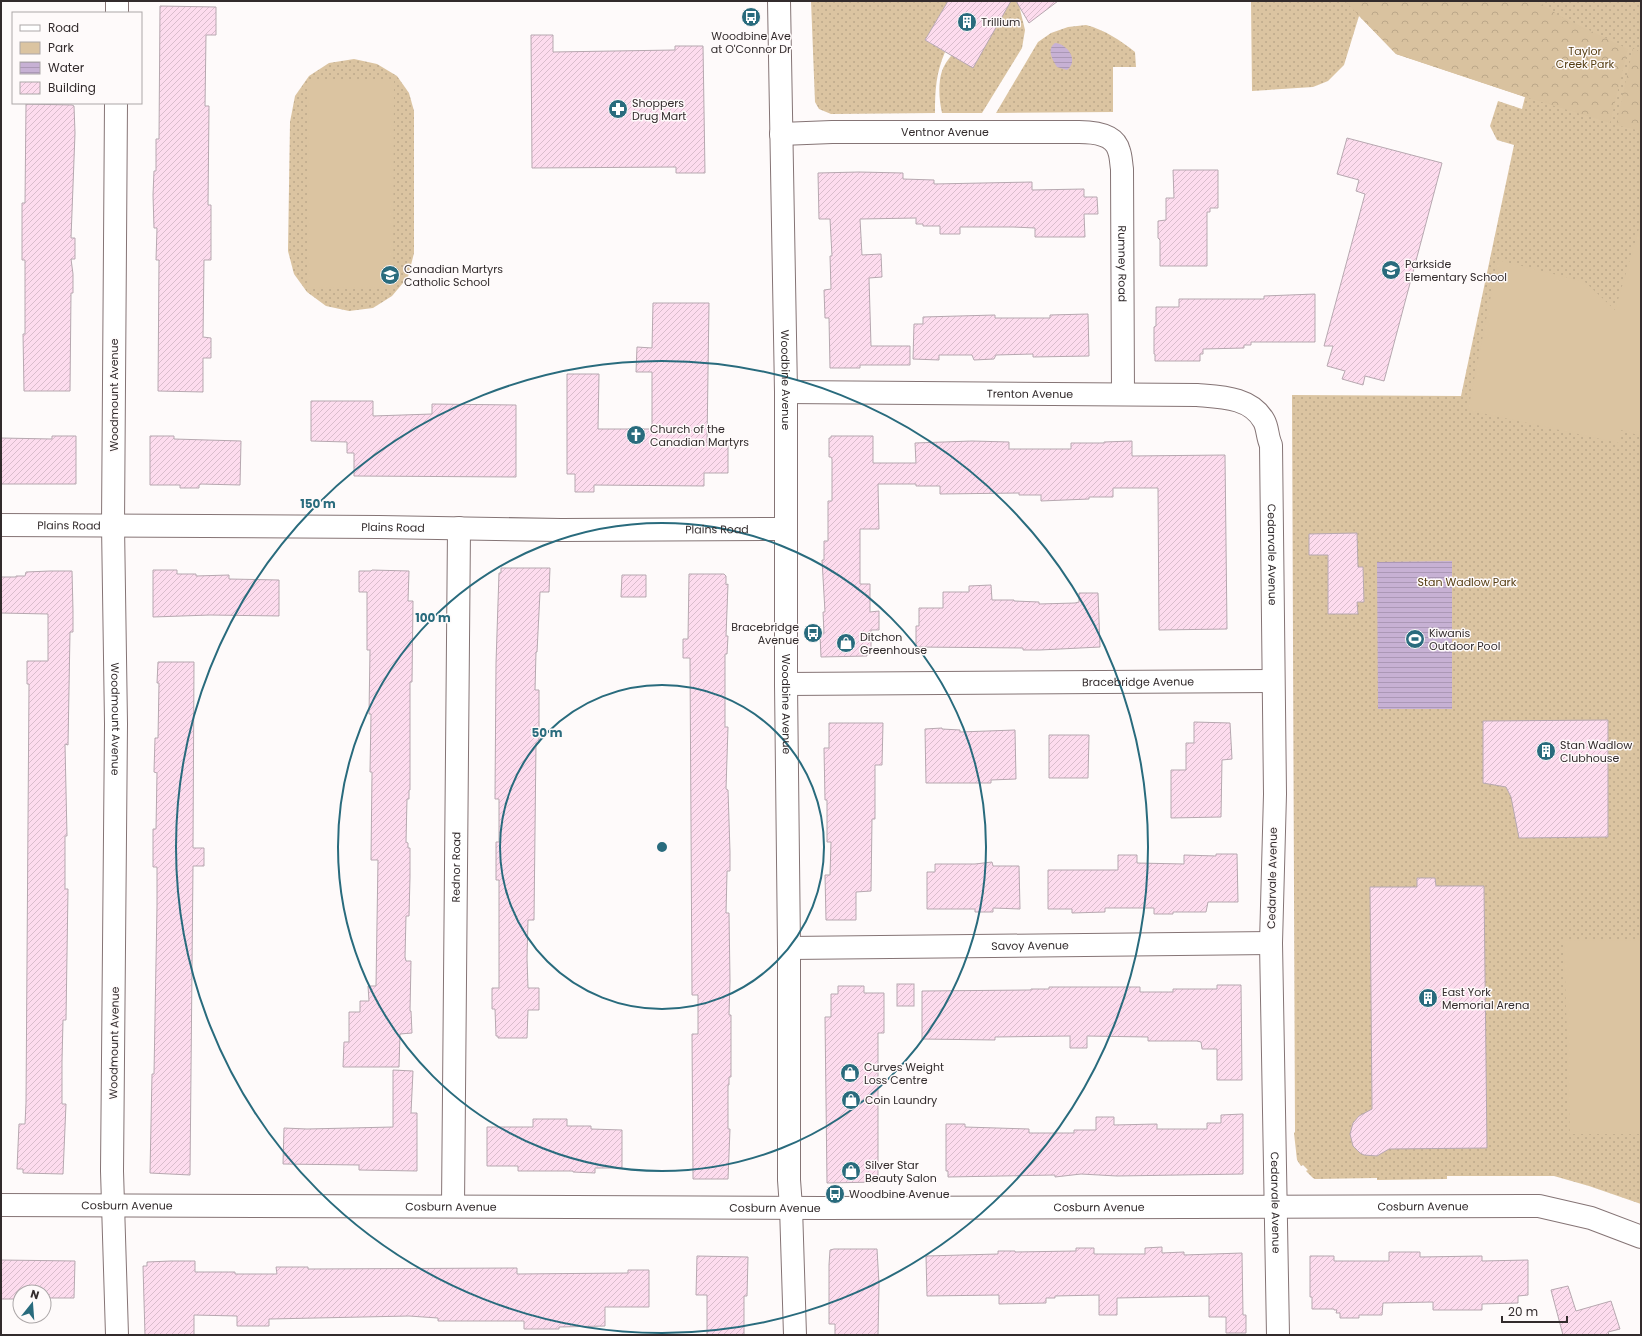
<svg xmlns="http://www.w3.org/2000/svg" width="1642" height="1336" font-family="Poppins,sans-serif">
	<defs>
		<pattern id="green-dots" width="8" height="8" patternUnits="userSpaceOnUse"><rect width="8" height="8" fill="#dbc4a1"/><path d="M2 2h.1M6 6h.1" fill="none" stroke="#bca98b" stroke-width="1.8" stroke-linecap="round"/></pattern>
		<pattern id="forest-crowns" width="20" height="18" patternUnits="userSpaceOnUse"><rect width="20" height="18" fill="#d9c29f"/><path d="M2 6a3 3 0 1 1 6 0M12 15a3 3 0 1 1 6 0" fill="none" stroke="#bba789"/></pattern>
		<pattern id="water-rules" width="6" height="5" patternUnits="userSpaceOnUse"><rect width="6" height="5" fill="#c7b1d4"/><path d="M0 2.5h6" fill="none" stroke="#ab98b6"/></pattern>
		<pattern id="building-hatch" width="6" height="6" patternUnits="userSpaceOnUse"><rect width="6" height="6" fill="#fddcee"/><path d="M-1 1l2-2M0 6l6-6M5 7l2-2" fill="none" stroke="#d9bdcc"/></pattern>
	</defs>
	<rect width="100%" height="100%" fill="#fefafa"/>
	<g fill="url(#green-dots)">
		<path d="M811,1h137l-23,39 20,12c-9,21 -10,38 -10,61l-104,1 -12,-5 -4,-7z"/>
		<path d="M1011,1h7l7,29 -3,18 -40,65h-40c-3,-13 -4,-30 0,-42 7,-21 51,-54 69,-70z"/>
		<polygon points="1251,1 1641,1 1641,1204 1589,1186 1554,1176 1447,1176 1447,1179 1377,1180 1377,1178 1315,1179 1313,1178 1306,1171 1308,1170 1303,1165 1301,1166 1297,1160 1294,1133 1295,1132 1292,395 1461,396 1514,145 1497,140 1490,126 1498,101 1522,109 1525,97 1396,54 1359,16 1344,65 1328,81 1313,87 1252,91"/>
		<path d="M1086,25c19,5 34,15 49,27l1,15h-23v45l-117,1 42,-71 13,-9 17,-6z"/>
		<polygon points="354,59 377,64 397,76 409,93 414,111 414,253 408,277 392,296 373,308 349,311 326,306 307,292 294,274 288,251 290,122 295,96 309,76 329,63"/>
	</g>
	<g fill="url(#forest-crowns)">
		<polygon points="1345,1 1537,1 1560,16 1628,49 1610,123 1525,97 1396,54"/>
		<polygon points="1633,48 1641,52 1641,131 1616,125"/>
	</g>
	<g fill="#dbc4a1">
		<polygon points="309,81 394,81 393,288 308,287"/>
		<polygon points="1641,222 1641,436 1621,430 1619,443 1468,410 1498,260 1585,282 1615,310"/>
		<polygon points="1564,940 1641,941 1641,1134 1570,1134"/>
	</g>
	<g fill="url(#water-rules)">
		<path d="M1055,43c13,1 24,18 12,27l-10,-3c-4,-6 -11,-18 -2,-24z"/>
		<polygon points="1452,561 1452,709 1378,709 1377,562"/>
	</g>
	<g fill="url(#building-hatch)" stroke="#b7a8b0">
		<polygon points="948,1 1011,1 973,68 925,40"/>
		<polygon points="1016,1 1058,1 1029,23"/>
		<polygon points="160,6 216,7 216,35 206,35 205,106 209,106 208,205 211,205 211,260 204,260 203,337 211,338 211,358 203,358 203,392 158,391 159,260 156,260 157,228 154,228 153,195 154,171 156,171 156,139 159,139"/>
		<polygon points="531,35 553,35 553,52 675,50 675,46 703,46 705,173 676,173 676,167 532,168"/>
		<polygon points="26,104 72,105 74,106 75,133 71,238 75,238 75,259 71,259 73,274 73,293 71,293 70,391 24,391 23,334 25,334 25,260 22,260 22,203 25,203"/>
		<polygon points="1347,138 1442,163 1384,381 1365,376 1363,385 1342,379 1345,371 1327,366 1333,346 1324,346 1365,194 1356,191 1359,180 1337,174"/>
		<polygon points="1173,170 1218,170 1218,208 1210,208 1210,212 1207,212 1207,266 1160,266 1160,240 1158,238 1158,221 1166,220 1166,198 1174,198"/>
		<polygon points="859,172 903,173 903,179 934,180 934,184 1032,182 1032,190 1084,189 1084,197 1097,197 1098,214 1084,214 1085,237 1035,237 1035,228 1013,227 960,227 960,234 940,234 940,226 923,226 923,224 916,224 916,218 860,219 862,255 881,254 882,277 869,278 871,346 910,346 910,365 860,365 860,368 830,368 829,318 825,318 824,290 831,289 830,256 832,256 830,219 819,219 818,173"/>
		<polygon points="1315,294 1315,342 1251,342 1251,345 1244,345 1244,348 1203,349 1203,354 1200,354 1200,361 1155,361 1155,354 1154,354 1154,327 1156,326 1156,307 1179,307 1179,299 1264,299 1264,296"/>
		<polygon points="653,303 709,303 707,443 728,443 728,473 704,473 704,486 594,485 594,492 575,492 575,474 567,474 567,374 599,374 598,429 652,429 652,372 636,372 637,347 652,348"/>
		<polygon points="1088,314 1089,356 1033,357 1033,354 996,355 994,359 974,360 972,355 939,355 939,360 913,359 914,324 923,324 923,317 995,315 995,318 1050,318 1050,315"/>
		<polygon points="311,401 373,401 373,416 432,414 432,404 516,405 516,477 354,476 354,453 347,453 347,442 311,441"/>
		<polygon points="52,436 76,436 76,484 1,484 1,438 52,439"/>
		<polygon points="150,436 174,436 174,439 241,441 240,485 201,484 199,485 199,488 180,488 180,485 150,485"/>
		<polygon points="831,436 873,436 873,463 916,463 915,443 972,441 1009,442 1009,449 1071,449 1071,443 1104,443 1104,442 1132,441 1132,456 1225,455 1227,629 1159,630 1158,488 1113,488 1113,497 1089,497 1089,499 1041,501 1041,495 1019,495 1019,493 940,494 940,486 916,486 916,484 878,484 879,529 860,529 860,584 870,584 870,612 879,611 879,630 871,630 871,651 866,651 867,656 821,657 820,634 824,633 823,612 825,612 822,560 824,560 824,541 828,541 828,501 832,501 832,459 831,457 829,457 829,438 831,438"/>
		<polygon points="1357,533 1358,567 1363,567 1364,602 1357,602 1358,614 1328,614 1328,555 1309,555 1309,534"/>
		<polygon points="501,568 550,568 549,592 540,592 537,652 536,652 535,690 539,690 539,743 536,743 534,920 528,920 527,958 528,988 539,988 539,1010 528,1010 527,1038 498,1038 498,1036 496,1036 495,1009 492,1009 492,988 499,988 499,880 496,880 496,842 499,842 499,799 495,799 496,663 499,573 501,573"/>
		<polygon points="153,570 177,570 177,574 196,574 196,576 229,575 229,579 279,580 279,616 210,615 153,617"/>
		<polygon points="372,570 409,571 408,601 413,601 412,682 410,682 410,790 409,790 409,799 407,799 406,842 408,843 408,848 410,848 410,877 409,916 406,916 405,957 406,961 411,961 410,1011 411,1011 412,1033 400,1034 399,1067 343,1067 344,1042 349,1042 349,1012 360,1012 360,1001 369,1001 368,986 376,986 378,860 371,860 372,772 370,772 371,714 369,714 370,650 367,650 367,592 359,592 359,571 371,571"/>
		<polygon points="50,571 72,571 73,611 73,632 70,632 68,745 65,744 67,836 65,836 65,889 68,889 66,1020 63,1020 62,1061 62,1104 66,1104 63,1174 23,1173 23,1169 17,1169 19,1124 25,1124 26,1103 29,684 27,684 27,661 48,661 48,614 1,613 1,577 16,577 16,576 25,576 26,572"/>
		<polygon points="689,574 724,574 726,576 726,585 728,584 726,636 728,636 727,654 725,654 725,727 728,727 726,789 728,790 730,852 730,871 727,871 727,873 726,913 729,913 730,981 729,1015 731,1015 731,1077 729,1077 729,1085 728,1085 728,1129 730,1129 728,1179 693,1179 692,1034 698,1034 698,995 692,995 690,658 683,658 683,639 688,639"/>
		<polygon points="622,575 646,575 646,597 621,597"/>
		<polygon points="991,585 992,600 1014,600 1014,601 1039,602 1039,604 1075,603 1079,602 1079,593 1098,593 1100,647 1040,650 1023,650 1023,648 916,647 916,626 919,626 919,608 943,608 943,592 969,592 969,586"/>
		<polygon points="158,662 194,662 193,848 204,848 204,866 193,866 190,1175 150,1173 152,1074 154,1074 157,906 157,867 153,867 153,829 156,829 157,773 154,772 155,738 158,738 159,683 157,683"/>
		<polygon points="1608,720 1608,837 1519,838 1511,797 1506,787 1483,783 1483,721"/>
		<polygon points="1194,722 1230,723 1232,759 1222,760 1221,817 1171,818 1171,770 1186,770 1186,743 1194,743"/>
		<polygon points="829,723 883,723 882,765 875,765 875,819 872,819 871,891 856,892 856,920 826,920 825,875 830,875 831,842 827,842 827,800 825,800 824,748 829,748"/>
		<polygon points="942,728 942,729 960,730 960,732 1015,730 1016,779 991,780 991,783 926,783 925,729"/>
		<polygon points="1049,735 1089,735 1088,778 1049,778"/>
		<polygon points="1216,854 1237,854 1238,902 1208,902 1206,912 1173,912 1173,914 1154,914 1154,908 1105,908 1105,912 1072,913 1072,909 1048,909 1048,870 1118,870 1118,855 1137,855 1137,863 1184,864 1184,855 1216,856"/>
		<polygon points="992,862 993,866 1019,866 1020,909 993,908 993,912 975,912 975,909 927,909 927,872 935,872 935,864 975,864"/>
		<polygon points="1417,878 1435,878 1436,886 1484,886 1487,1148 1389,1149 1377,1156 1364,1155 1360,1153 1353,1146 1350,1134 1353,1123 1359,1116 1372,1109 1370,887 1417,887"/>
		<rect x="897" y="984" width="17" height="22"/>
		<polygon points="1217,985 1241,985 1242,1080 1217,1080 1217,1049 1202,1049 1201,1042 1197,1041 1148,1041 1148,1037 1087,1036 1087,1048 1070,1048 1070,1036 995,1037 995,1040 922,1039 922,991 1031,990 1031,989 1049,989 1049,987 1140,987 1140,992 1173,992 1173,989 1217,989"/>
		<polygon points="838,986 864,986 864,993 884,993 884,1033 878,1033 878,1182 827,1183 825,1017 831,1017 831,994 838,994"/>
		<polygon points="393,1070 413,1071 411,1113 417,1113 417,1171 359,1170 359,1165 283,1164 284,1128 307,1129 393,1127"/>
		<polygon points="1243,1114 1243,1174 1117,1176 1081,1174 1055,1177 1055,1175 948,1177 948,1171 946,1171 946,1124 965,1124 965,1127 1029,1129 1029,1133 1074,1133 1074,1130 1096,1130 1096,1117 1114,1117 1114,1125 1157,1124 1157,1129 1207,1129 1207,1123 1221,1123 1221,1115"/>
		<polygon points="533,1119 567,1119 567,1126 591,1126 591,1129 622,1130 622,1168 595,1168 595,1173 573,1172 573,1171 518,1171 518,1166 487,1166 487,1127 533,1127"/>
		<polygon points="1162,1247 1162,1253 1184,1252 1184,1255 1242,1253 1243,1315 1246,1315 1246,1333 1226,1333 1226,1317 1209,1317 1209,1296 1117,1298 1117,1315 1099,1315 1099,1295 1055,1296 1055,1298 1046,1298 1046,1303 999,1304 999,1295 927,1296 926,1256 998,1254 998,1251 1015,1251 1015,1252 1076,1251 1076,1248 1094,1248 1094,1254 1145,1254 1145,1248"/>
		<polygon points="834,1249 877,1249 879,1284 878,1335 835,1335 835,1324 829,1324 829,1265 830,1250"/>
		<polygon points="1389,1252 1420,1252 1420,1257 1482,1256 1482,1261 1528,1260 1528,1295 1518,1296 1518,1303 1482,1304 1482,1310 1433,1310 1433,1302 1383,1303 1382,1315 1359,1315 1359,1318 1340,1318 1340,1313 1336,1313 1337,1310 1334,1310 1334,1309 1312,1309 1312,1297 1310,1297 1310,1256 1334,1256 1334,1261 1389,1261"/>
		<polygon points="697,1256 748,1257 747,1296 744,1296 744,1335 707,1335 707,1295 696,1295"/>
		<polygon points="1,1260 75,1261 74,1298 44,1298 44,1292 20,1292 20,1299 1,1299"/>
		<polygon points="171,1261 195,1261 195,1272 235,1272 235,1274 277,1274 276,1267 308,1267 308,1269 517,1268 517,1274 628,1273 628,1270 649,1270 649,1307 605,1307 605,1326 559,1327 559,1329 524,1329 524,1321 438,1321 438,1318 409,1316 269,1319 269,1326 237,1326 237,1316 194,1315 194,1335 145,1335 143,1266 147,1266 147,1262"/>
		<polygon points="1568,1286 1576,1311 1611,1301 1620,1329 1608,1332 1609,1335 1563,1335 1551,1290"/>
	</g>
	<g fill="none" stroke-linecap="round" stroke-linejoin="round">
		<g stroke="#857475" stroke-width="24">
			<g id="minor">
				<polyline points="117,13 117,1"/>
				<path id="s1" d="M116,103l-3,422 3,199 -4,447 5,164"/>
				<path id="s2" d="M781,134l51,-2h247c14,0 36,2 40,19 2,5 2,12 3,18l1,225"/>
				<path id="s3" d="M786,392l411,3c24,2 54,2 67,26 4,7 3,16 7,24l4,349 -4,149 7,392"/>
				<path id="s4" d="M1,525l378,2 182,3 225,-1"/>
				<path id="s5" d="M786,684l487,-3"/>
				<path id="s6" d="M789,948l482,-5"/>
				<path id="s7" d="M1,1205l821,3 717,-2 52,12 50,19"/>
				<path id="s8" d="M453,1206l6,-678"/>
			</g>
		</g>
		<g stroke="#857475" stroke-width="24">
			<g id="major">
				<path id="s9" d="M779,1l7,391v292l3,264v232l2,27 4,128"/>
			</g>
		</g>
		<use href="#minor" stroke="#fff" stroke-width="22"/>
		<use href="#major" stroke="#fff" stroke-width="22"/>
	</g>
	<g fill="none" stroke="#296b7d" stroke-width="2">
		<circle cx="662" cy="847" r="162"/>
		<circle cx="662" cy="847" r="324"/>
		<circle cx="662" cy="847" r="486"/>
	</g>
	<defs>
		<g id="bus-disc" transform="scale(1)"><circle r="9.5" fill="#296b7d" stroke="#fefafa"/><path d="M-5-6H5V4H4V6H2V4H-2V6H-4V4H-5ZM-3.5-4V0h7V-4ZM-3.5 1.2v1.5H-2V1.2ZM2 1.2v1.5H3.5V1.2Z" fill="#fff"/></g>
		<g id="building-disc" transform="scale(1)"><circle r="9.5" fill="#296b7d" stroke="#fefafa"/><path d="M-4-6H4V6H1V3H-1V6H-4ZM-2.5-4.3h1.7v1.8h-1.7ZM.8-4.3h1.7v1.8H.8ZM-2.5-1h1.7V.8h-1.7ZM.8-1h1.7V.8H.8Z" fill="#fff"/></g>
		<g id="pharmacy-disc" transform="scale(1)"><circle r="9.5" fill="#296b7d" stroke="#fefafa"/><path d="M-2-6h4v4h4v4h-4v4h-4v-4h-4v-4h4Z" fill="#fff"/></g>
		<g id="school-disc" transform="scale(1)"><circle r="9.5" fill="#296b7d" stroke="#fefafa"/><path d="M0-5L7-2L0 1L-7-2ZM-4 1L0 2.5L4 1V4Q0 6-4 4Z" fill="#fff"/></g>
		<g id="church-disc" transform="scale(1)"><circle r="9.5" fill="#296b7d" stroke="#fefafa"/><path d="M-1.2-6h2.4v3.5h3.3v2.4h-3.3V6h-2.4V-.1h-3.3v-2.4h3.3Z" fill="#fff"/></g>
		<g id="stadium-disc" transform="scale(1)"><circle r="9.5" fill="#296b7d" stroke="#fefafa"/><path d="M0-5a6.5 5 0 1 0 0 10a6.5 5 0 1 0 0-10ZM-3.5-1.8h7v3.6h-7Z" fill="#fff"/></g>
		<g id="shop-disc" transform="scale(1)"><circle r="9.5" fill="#296b7d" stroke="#fefafa"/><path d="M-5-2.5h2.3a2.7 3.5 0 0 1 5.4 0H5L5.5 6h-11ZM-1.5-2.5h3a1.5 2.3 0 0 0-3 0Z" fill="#fff"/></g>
	</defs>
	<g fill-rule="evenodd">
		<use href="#bus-disc" x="751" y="17"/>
		<use href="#building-disc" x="967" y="22"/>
		<use href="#pharmacy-disc" x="618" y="109"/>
		<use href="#school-disc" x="1391" y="270"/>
		<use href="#school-disc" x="390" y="275"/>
		<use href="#church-disc" x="636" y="435"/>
		<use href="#bus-disc" x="813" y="633"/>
		<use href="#stadium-disc" x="1415" y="639"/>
		<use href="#shop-disc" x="846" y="643"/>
		<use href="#building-disc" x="1546" y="751"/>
		<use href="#building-disc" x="1428" y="998"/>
		<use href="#shop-disc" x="850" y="1073"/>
		<use href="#shop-disc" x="851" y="1100"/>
		<use href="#shop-disc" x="851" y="1171"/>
		<use href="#bus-disc" x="835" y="1194"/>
	</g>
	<g text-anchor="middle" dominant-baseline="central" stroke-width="3" stroke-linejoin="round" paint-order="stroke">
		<g font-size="11" fill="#322b2c" stroke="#fefafa" text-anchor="start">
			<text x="981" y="22">Trillium</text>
			<text x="751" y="36" text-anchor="middle">Woodbine Ave<tspan x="751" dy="13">at O'Connor Dr</tspan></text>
			<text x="632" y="103">Shoppers<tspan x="632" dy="13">Drug Mart</tspan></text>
			<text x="1405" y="264">Parkside<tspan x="1405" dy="13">Elementary School</tspan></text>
			<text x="404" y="269">Canadian Martyrs<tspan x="404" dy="13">Catholic School</tspan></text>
			<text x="650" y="429">Church of the<tspan x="650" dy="13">Canadian Martyrs</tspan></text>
			<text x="799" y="627" text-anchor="end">Bracebridge<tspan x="799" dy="13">Avenue</tspan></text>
			<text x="1429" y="633">Kiwanis<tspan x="1429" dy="13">Outdoor Pool</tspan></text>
			<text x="860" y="637">Ditchon<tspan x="860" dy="13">Greenhouse</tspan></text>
			<text x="1560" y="745">Stan Wadlow<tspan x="1560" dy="13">Clubhouse</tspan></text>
			<text x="1442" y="992">East York<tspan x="1442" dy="13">Memorial Arena</tspan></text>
			<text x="864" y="1067">Curves Weight<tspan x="864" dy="13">Loss Centre</tspan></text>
			<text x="865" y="1100">Coin Laundry</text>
			<text x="865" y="1165">Silver Star<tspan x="865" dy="13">Beauty Salon</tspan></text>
			<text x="849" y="1194">Woodbine Avenue</text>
		</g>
		<g font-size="11" fill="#553d12" stroke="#fefafa">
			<text x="1585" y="51">Taylor<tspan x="1585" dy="13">Creek Park</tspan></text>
			<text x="1467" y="582">Stan Wadlow Park</text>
		</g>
		<g font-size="11" fill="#322b2c" stroke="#fefafa">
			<text stroke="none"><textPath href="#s2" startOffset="164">Ventnor Avenue</textPath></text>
			<text stroke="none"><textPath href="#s2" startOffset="459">Rumney Road</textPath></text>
			<text stroke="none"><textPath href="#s9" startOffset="379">Woodbine Avenue</textPath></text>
			<text stroke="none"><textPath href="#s3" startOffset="244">Trenton Avenue</textPath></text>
			<text transform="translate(114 395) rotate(-90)">Woodmount Avenue</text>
			<text stroke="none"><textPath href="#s4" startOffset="68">Plains Road</textPath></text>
			<text stroke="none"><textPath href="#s4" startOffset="392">Plains Road</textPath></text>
			<text stroke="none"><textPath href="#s4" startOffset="716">Plains Road</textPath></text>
			<text stroke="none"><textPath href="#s3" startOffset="621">Cedarvale Avenue</textPath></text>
			<text stroke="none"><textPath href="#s5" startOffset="352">Bracebridge Avenue</textPath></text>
			<text stroke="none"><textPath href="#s9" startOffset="703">Woodbine Avenue</textPath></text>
			<text stroke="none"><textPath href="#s1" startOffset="616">Woodmount Avenue</textPath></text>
			<text stroke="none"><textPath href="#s8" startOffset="339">Rednor Road</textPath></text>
			<text transform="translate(1272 878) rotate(-89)">Cedarvale Avenue</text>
			<text stroke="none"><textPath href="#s6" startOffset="241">Savoy Avenue</textPath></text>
			<text transform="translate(114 1043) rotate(-89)">Woodmount Avenue</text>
			<text stroke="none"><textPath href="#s3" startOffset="1269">Cedarvale Avenue</textPath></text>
			<text stroke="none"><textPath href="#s7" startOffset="126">Cosburn Avenue</textPath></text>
			<text stroke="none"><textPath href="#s7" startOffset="450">Cosburn Avenue</textPath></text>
			<text stroke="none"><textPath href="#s7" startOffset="1422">Cosburn Avenue</textPath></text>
			<text stroke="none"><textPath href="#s7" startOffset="774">Cosburn Avenue</textPath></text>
			<text stroke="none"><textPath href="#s7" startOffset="1098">Cosburn Avenue</textPath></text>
		</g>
	</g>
	<circle cx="662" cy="847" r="6" fill="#296b7d" stroke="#fefafa" stroke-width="2"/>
	<g font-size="12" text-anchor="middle" font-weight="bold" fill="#296b7d" stroke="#fefafa" stroke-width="3" stroke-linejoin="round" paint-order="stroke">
		<text x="318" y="508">150 m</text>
		<text x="433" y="622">100 m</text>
		<text x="547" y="737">50 m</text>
	</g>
	<rect width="1642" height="1336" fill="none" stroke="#322b2c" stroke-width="4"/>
	<rect x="12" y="12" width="130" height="92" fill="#fefafa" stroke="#aca7a8"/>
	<rect x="20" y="25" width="20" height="6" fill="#ffffff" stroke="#aca7a8"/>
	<text x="48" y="32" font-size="12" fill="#322b2c">Road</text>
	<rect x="20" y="42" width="20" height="12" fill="#dbc4a1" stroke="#aca7a8"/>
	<text x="48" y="52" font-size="12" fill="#322b2c">Park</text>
	<rect x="20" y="62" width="20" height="12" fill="url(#water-rules)" stroke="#aca7a8"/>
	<text x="48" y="72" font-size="12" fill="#322b2c">Water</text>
	<rect x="20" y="82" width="20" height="12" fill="url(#building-hatch)" stroke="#aca7a8"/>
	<text x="48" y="92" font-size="12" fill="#322b2c">Building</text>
	<g transform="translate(32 1304) rotate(17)"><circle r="19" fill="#fefafa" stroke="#aca7a8"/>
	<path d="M0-3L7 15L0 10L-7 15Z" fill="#296b7d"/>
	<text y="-6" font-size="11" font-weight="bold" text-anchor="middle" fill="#322b2c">N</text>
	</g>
	<path d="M1502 1316v6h65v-6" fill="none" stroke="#322b2c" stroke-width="2"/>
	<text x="1508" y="1316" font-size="12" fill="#322b2c" stroke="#fefafa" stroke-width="3" paint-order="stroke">20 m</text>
</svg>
